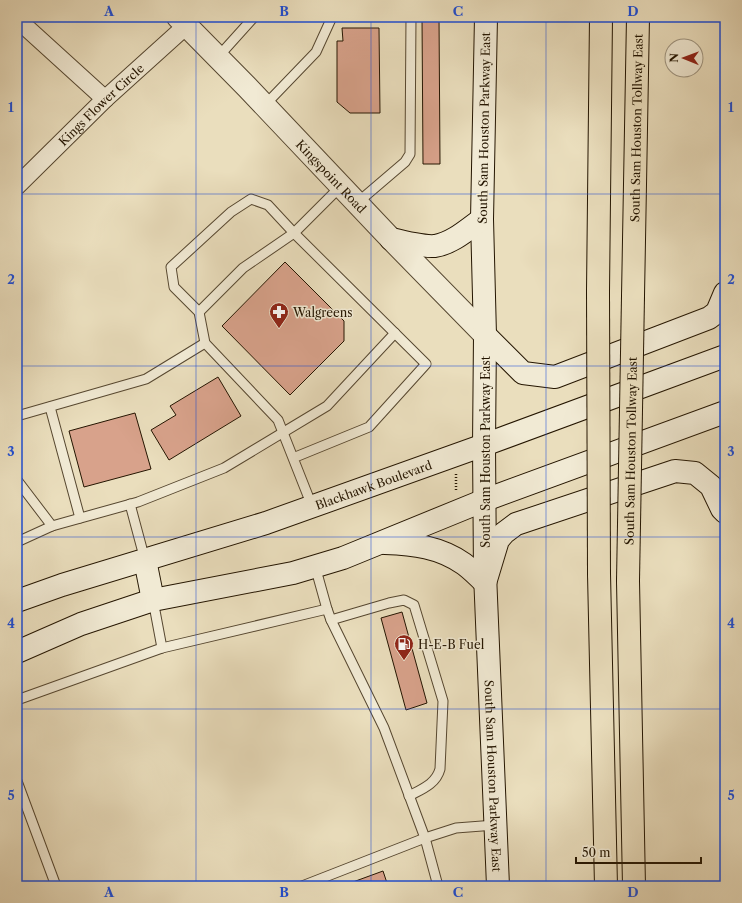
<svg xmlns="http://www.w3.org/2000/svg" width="742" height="903" font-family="'Libre Caslon Text',serif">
	<rect width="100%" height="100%" fill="#eadebd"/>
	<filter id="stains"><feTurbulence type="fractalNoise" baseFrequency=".005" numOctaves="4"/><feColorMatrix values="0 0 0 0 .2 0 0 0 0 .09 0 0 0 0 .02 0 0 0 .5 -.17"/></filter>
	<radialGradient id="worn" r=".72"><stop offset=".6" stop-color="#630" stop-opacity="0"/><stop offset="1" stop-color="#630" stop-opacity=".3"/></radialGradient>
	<g fill="#d8a28b" stroke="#241501">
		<polygon points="422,17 439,17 440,164 423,164"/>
		<polygon points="342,28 379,28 380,113 350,113 337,102 337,41 343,41"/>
		<polygon points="285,262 344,321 344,341 290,395 222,326"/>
		<polygon points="218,377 241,416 169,460 151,430 176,415 170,406"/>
		<polygon points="135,413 151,469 84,487 69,431"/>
		<polygon points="402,612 427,703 406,710 381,618"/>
		<polygon points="383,871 388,886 342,886"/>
	</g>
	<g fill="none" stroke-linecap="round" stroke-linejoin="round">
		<g stroke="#564730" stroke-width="11">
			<g id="service">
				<polyline points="218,57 254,17"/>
				<polyline points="265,105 316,52 332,17"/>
				<polyline points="357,203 405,162 410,154 411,17"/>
				<polyline points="199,312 243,268 294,233 341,186"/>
				<polyline points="50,407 80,518"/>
				<polyline points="17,416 146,379 205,343"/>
				<polyline points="293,458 369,427 426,364 294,233 268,205 251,199 231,212 171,267 174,287 199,312 205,343 278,420 312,506"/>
				<polyline points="17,480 52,526"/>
				<polyline points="130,504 145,560"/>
				<polyline points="17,542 52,526 138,502 224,468 327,406 395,333"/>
				<polyline points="315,566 327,609 331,620 384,728 425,838 438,886"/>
				<polyline points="153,600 162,648"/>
				<path d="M331,620l58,-17 15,-3 10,5 29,96 -3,68c-4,15 -18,20 -31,27"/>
				<polyline points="17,700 162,648 327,609"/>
				<polyline points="17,781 56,886"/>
				<polyline points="302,886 425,838 456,828 495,825"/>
			</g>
		</g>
		<g stroke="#564730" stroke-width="19">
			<g id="minor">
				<polyline points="17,19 105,99"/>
				<path id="s1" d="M17,186l88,-87 82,-74"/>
			</g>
		</g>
		<g stroke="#564730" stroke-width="24">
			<g id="tertiary">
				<path id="s2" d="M178,17l69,70 144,152 94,96"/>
			</g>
		</g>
		<g stroke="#241501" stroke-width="24">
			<g id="secondary">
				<path id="s3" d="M486,17l-4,202 3,116 -1,110 1,129 13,312"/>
				<path d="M391,239c12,3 33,8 44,7 18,-3 33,-17 47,-27"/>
				<polyline points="485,335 523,373 555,377 709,318 717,312 725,293"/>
				<path d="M385,543c29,1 55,4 79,21 8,6 15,13 21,19l13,-43 6,-7 12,-9 159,-53 20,2 16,13 11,23 3,3"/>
				<polyline points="145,560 153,600"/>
				<path id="s4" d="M17,601l45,-16 204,-62 218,-78 241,-89"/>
				<polyline points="17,652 81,624 153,600 293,573 343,558 485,500 725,412"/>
			</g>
		</g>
		<g stroke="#241501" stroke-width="24">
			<g id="motorway">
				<polyline points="598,291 601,17"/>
				<path id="s5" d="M633,296l5,-279"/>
				<polyline points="599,574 606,886"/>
				<polyline points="628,581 634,886"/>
			</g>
		</g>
		<polyline stroke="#241501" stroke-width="2.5" stroke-dasharray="1 2" stroke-linecap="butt" points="456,474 456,491"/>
		<use href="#service" stroke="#f1ead4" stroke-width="9"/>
		<use href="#minor" stroke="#f1ead4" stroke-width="17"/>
		<use href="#tertiary" stroke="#f1ead4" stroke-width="22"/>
		<use href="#secondary" stroke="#f1ead4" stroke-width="22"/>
		<use href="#motorway" stroke="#eadebd" stroke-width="22"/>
		<g stroke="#241501" stroke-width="24" stroke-linecap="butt">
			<g id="motorway-bridge">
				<polyline points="598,291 599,574"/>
				<path id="s6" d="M628,581l5,-285"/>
			</g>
		</g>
		<use href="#motorway-bridge" stroke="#eadebd" stroke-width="22"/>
	</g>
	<path fill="none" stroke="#1d4ed8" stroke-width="1" stroke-opacity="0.55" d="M196,17v869M371,17v869M546,17v869M17,194h708M17,366h708M17,537h708M17,709h708"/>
	<defs>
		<g id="pharmacy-pin" transform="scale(1)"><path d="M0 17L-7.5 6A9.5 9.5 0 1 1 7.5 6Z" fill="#8f2418" stroke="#f1ead4"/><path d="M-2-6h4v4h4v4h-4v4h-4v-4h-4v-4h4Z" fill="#fff"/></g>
		<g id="fuel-pin" transform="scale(1)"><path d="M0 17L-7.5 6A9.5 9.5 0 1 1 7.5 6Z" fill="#8f2418" stroke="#f1ead4"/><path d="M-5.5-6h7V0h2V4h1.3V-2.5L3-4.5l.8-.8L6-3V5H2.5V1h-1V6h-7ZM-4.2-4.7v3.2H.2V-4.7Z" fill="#fff"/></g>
	</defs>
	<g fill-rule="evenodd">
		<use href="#pharmacy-pin" x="279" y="312"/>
		<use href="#fuel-pin" x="404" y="644"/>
	</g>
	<g text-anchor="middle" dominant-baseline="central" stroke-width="3" stroke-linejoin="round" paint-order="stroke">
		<g font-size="12" fill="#241501" stroke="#f1ead4">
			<text stroke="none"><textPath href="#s1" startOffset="117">Kings Flower Circle</textPath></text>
			<text transform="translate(484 128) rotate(-89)">South Sam Houston Parkway East</text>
			<text stroke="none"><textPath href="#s5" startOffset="168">South Sam Houston Tollway East</textPath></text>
			<text stroke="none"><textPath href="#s2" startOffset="221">Kingspoint Road</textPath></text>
			<text transform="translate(485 452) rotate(-90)">South Sam Houston Parkway East</text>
			<text stroke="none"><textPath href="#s6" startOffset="130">South Sam Houston Tollway East</textPath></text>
			<text stroke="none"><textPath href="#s4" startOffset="375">Blackhawk Boulevard</textPath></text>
			<text stroke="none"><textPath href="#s3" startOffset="759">South Sam Houston Parkway East</textPath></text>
		</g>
		<g font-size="12" fill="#241501" stroke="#f1ead4" text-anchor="start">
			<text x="293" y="312">Walgreens</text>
			<text x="418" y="644">H-E-B Fuel</text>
		</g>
	</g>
	<rect width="742" height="903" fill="none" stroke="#eadebd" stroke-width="44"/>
	<g transform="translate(684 58) rotate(271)"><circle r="19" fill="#f1ead4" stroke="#9f9580"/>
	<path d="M0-3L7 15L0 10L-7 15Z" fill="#8f2418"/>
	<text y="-6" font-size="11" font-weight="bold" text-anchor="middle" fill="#241501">N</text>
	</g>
	<path d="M576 857v6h125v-6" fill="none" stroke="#241501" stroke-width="2"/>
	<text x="582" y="857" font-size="12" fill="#241501" stroke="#f1ead4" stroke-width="3" paint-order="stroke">50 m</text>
	<rect x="22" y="22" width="698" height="859" fill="none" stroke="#1d4ed8" stroke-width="1.5"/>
	<g font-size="13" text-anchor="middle" font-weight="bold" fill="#1d4ed8">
		<text x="109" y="16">A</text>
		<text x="284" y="16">B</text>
		<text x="458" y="16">C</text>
		<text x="633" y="16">D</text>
		<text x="11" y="112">1</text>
		<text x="731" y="112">1</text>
		<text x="11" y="284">2</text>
		<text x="731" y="284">2</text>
		<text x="11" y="456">3</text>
		<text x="731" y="456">3</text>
		<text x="11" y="628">4</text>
		<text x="731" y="628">4</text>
		<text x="11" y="800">5</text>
		<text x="731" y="800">5</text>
		<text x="109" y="897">A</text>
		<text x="284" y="897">B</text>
		<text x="458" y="897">C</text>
		<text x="633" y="897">D</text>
	</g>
	<rect width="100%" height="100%" filter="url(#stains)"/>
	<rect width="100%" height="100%" fill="url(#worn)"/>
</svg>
